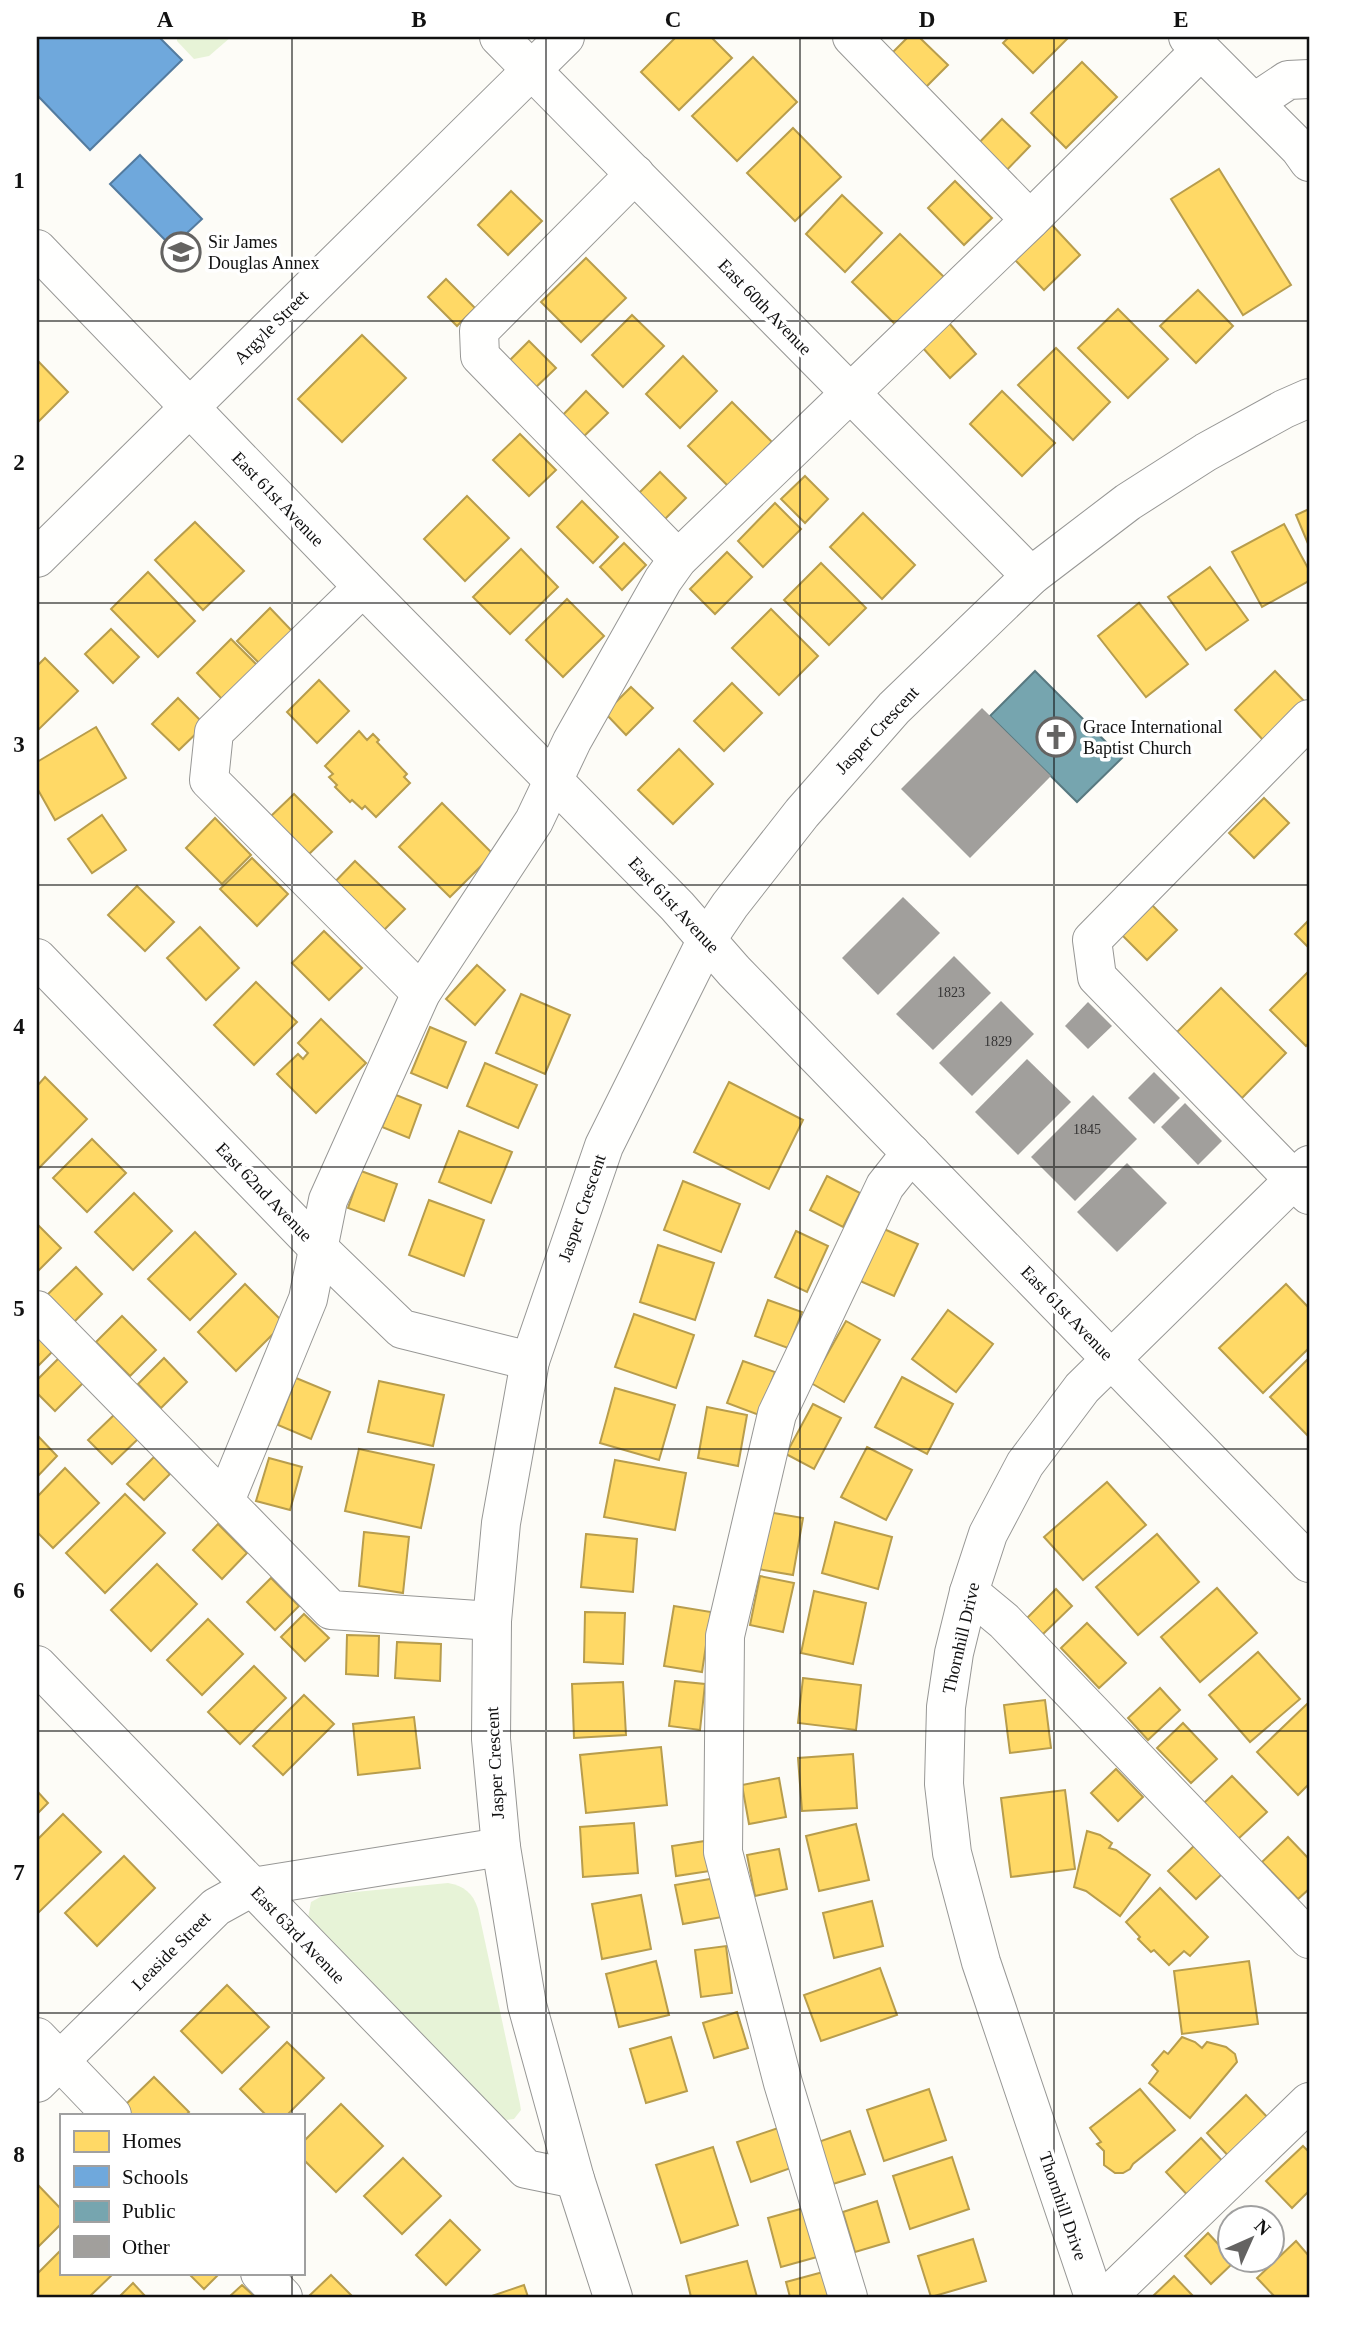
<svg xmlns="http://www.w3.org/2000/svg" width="1346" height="2334" font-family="Georgia,serif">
	<rect width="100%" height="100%" fill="#fdfcf7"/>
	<g fill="#e7f3d7">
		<polygon points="177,37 231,37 209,56 194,59 177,41"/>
		<path d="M448,1883c16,3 25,10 30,26l42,195 1,6 -7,9 -7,1 -7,-3 -192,-199 3,-16 13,-7z"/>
	</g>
	<g fill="#ffd966" stroke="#b89d4c" stroke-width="2">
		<polygon points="676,37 711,37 732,58 679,110 641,72"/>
		<polygon points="908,37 919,37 948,65 924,89 890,55"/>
		<polygon points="1009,37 1069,37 1033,73 1003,43"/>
		<polygon points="753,57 797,102 737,161 692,116"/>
		<polygon points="1082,62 1117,97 1066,148 1031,113"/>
		<polygon points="1002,119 1030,146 1001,176 972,150"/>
		<polygon points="793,128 841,177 795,221 747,173"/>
		<polygon points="1219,169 1291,285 1243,315 1171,199"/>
		<polygon points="955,181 992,218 964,245 928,208"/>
		<polygon points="511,191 542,221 508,255 478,225"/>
		<polygon points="842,195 882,233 845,272 806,234"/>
		<polygon points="1052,225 1080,255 1044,290 1015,260"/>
		<polygon points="900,234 944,277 896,325 852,282"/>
		<polygon points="586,258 626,298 581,342 541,302"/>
		<polygon points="446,279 475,308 457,326 428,297"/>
		<polygon points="1198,290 1233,326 1196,363 1160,326"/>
		<polygon points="1118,309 1168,359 1128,398 1078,348"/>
		<polygon points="632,315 664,346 623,387 592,355"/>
		<polygon points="949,323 976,354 950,378 922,347"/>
		<polygon points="362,335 406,378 342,442 298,399"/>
		<polygon points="529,341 556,368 533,390 506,364"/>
		<polygon points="1056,348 1110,402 1073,440 1018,385"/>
		<polygon points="683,356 717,391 680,428 646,394"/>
		<polygon points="37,360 68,392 37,423"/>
		<polygon points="586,391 608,413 579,441 558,420"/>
		<polygon points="1002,391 1055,443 1022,476 970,424"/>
		<polygon points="732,402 772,442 728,486 688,446"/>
		<polygon points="520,434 556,470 529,496 493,460"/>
		<polygon points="660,472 686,498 661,523 635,497"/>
		<polygon points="805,476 828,499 805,523 781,499"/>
		<polygon points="467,496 509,538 465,581 424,539"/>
		<polygon points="582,501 618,537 593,563 557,527"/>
		<polygon points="775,503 801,529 763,567 738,541"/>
		<polygon points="1309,509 1309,546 1296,515"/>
		<polygon points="863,513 915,565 882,599 830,547"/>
		<polygon points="195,522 244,571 203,610 155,560"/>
		<polygon points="1284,524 1309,570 1309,581 1262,607 1232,552"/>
		<polygon points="624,543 646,565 622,590 600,567"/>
		<polygon points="521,549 558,587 510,634 473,597"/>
		<polygon points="727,552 752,577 715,614 690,589"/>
		<polygon points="821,563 866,608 829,645 784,600"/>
		<polygon points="1210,567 1248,620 1206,650 1168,597"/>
		<polygon points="148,572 195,621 158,657 111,609"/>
		<polygon points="567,599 604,636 563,677 526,640"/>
		<polygon points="1139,603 1188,664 1146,697 1098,636"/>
		<polygon points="270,608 292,631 260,664 237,641"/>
		<polygon points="771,609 818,656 779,695 732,648"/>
		<polygon points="111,629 139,657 113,683 85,654"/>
		<polygon points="231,639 257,665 222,699 197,673"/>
		<polygon points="45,658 78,691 37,731 37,666"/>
		<polygon points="1275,671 1305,702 1264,741 1235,710"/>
		<polygon points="319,680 349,711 317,743 287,712"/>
		<polygon points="732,683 762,713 724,751 694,721"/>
		<polygon points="631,687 653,708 626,735 605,713"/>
		<polygon points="178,698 205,725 179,750 152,724"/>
		<polygon points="96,727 126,778 55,820 37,788 37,762"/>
		<polygon points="359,731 367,740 373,734 379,740 377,742 407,774 404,777 410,783 376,817 365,806 362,809 352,800 350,802 335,787 337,785 329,777 333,774 325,766"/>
		<polygon points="679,749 713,784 673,824 638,790"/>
		<polygon points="294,794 332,832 308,855 270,817"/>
		<polygon points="1264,798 1289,823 1254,858 1229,833"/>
		<polygon points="442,803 493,854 450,897 399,847"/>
		<polygon points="102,815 126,850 92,873 68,839"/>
		<polygon points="215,818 251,855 222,884 186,848"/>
		<polygon points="252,858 288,894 257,926 220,889"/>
		<polygon points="355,861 405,909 378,936 329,888"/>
		<polygon points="137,886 174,922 145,951 108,915"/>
		<polygon points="1147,900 1177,930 1147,960 1117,930"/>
		<polygon points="1309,920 1309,948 1295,934"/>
		<polygon points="200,927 239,968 206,1000 167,958"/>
		<polygon points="324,931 362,968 329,1000 292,963"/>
		<polygon points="477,965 505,990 475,1025 446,999"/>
		<polygon points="1309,971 1309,1043 1306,1046 1270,1010"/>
		<polygon points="256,982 297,1022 254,1065 214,1025"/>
		<polygon points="1221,988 1286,1053 1242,1098 1177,1032"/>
		<polygon points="521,994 570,1015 545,1074 496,1053"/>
		<polygon points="321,1019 366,1063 316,1113 277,1074 298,1054 303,1059 308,1053 298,1043"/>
		<polygon points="430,1027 466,1042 447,1088 411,1073"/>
		<polygon points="485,1063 537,1085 518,1128 467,1106"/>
		<polygon points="45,1077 87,1119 38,1169 37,1086"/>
		<polygon points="729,1082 803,1120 769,1189 694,1152"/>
		<polygon points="396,1095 421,1105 409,1138 382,1127"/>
		<polygon points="459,1131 512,1152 491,1203 439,1182"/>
		<polygon points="92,1139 126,1173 87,1212 53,1178"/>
		<polygon points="361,1171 397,1184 384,1221 348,1208"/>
		<polygon points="827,1176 860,1193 843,1227 810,1210"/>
		<polygon points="683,1181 740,1204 721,1252 664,1230"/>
		<polygon points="134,1193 172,1231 133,1270 95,1232"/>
		<polygon points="429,1200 484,1220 464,1276 409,1255"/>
		<polygon points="37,1224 61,1248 37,1272"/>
		<polygon points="884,1229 918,1244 894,1296 860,1281"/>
		<polygon points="796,1231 828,1246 807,1292 775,1277"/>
		<polygon points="195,1232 236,1274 190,1320 148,1279"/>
		<polygon points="658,1245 714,1263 695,1320 640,1302"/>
		<polygon points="76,1267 102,1294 73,1323 46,1296"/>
		<polygon points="245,1284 284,1323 236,1371 198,1332"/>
		<polygon points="1286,1284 1309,1308 1309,1348 1263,1393 1219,1348"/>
		<polygon points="768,1300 802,1312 788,1348 755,1336"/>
		<polygon points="948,1310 993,1344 956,1392 912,1359"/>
		<polygon points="634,1314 694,1335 676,1388 615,1367"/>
		<polygon points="122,1316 156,1350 130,1376 96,1342"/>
		<polygon points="846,1321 880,1340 844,1402 811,1383"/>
		<polygon points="37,1329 56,1348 37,1367"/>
		<polygon points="61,1356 86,1380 55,1411 37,1393 37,1380"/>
		<polygon points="164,1358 187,1382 161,1408 138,1384"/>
		<polygon points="1309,1358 1309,1437 1270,1397"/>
		<polygon points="743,1361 775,1372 759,1415 727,1403"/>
		<polygon points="902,1377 953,1404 927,1454 875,1427"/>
		<polygon points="296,1378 330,1392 311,1439 278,1425"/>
		<polygon points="379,1381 444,1395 433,1446 368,1432"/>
		<polygon points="615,1388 675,1405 659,1460 600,1443"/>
		<polygon points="813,1404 841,1418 814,1469 786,1454"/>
		<polygon points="707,1407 747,1415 738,1466 698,1458"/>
		<polygon points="115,1414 139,1438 112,1464 88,1440"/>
		<polygon points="37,1435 57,1456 37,1477"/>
		<polygon points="867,1447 912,1470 886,1520 841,1497"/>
		<polygon points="359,1449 434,1465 421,1528 345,1511"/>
		<polygon points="154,1457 170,1474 144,1500 127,1484"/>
		<polygon points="269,1458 302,1467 290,1510 256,1501"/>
		<polygon points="615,1460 686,1473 675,1530 604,1517"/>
		<polygon points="65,1468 99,1503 53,1548 37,1532 37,1497"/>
		<polygon points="1107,1482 1146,1525 1083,1580 1044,1537"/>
		<polygon points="125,1494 165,1533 105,1593 66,1553"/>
		<polygon points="768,1512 803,1518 793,1575 758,1569"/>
		<polygon points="835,1522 892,1537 878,1589 822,1573"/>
		<polygon points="218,1524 247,1553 222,1579 193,1550"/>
		<polygon points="364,1532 409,1537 403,1593 359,1586"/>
		<polygon points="586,1534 637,1539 633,1592 581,1587"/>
		<polygon points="1157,1534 1199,1582 1138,1635 1096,1587"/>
		<polygon points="157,1564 197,1604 151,1651 111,1610"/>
		<polygon points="760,1576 794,1583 783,1632 750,1625"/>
		<polygon points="271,1578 299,1606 275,1630 247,1602"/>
		<polygon points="1217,1588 1257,1633 1200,1682 1161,1637"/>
		<polygon points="1056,1589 1072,1606 1042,1635 1027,1618"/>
		<polygon points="814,1591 866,1603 853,1664 801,1653"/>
		<polygon points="674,1606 711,1612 702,1672 664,1666"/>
		<polygon points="585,1612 625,1613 623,1664 584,1662"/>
		<polygon points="304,1614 329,1638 305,1661 281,1637"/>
		<polygon points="208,1619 243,1654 202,1695 167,1660"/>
		<polygon points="1087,1623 1126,1663 1099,1688 1061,1648"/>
		<polygon points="347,1635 379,1636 378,1676 346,1674"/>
		<polygon points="397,1642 441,1644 440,1681 395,1678"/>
		<polygon points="1258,1652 1300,1699 1250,1742 1209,1695"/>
		<polygon points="254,1666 286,1698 240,1744 208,1712"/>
		<polygon points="803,1678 861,1685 856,1730 798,1723"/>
		<polygon points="675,1681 705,1684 700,1730 669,1726"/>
		<polygon points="623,1682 626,1735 574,1738 572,1684"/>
		<polygon points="1160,1688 1180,1710 1148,1740 1128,1718"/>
		<polygon points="304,1695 334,1724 283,1775 253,1746"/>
		<polygon points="1045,1700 1051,1748 1010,1753 1004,1705"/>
		<polygon points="1308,1703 1309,1784 1298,1795 1257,1752"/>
		<polygon points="414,1717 420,1768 358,1775 353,1724"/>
		<polygon points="1183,1723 1217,1759 1191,1783 1157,1748"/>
		<polygon points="661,1747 667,1805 586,1813 580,1755"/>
		<polygon points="853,1754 857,1808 802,1811 798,1758"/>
		<polygon points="1116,1769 1143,1797 1118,1821 1091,1793"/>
		<polygon points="1232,1776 1267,1812 1238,1839 1204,1803"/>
		<polygon points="779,1778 786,1817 749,1824 742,1785"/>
		<polygon points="1065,1790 1075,1869 1011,1877 1001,1798"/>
		<polygon points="37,1791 48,1803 37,1814"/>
		<polygon points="63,1814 101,1852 37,1914 37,1840"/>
		<polygon points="634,1823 638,1873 583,1877 580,1827"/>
		<polygon points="856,1824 869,1880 819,1891 806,1836"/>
		<polygon points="1087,1831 1100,1835 1112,1843 1109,1848 1116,1850 1150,1875 1120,1916 1086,1891 1074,1887"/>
		<polygon points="1288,1837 1309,1859 1309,1889 1298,1899 1262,1862"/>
		<polygon points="705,1841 710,1871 676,1876 672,1846"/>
		<polygon points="1196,1844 1223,1873 1196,1899 1168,1871"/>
		<polygon points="779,1849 787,1889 755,1896 747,1855"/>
		<polygon points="124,1856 155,1888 97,1946 65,1913"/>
		<polygon points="716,1878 722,1917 683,1924 675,1885"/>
		<polygon points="1160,1888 1208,1937 1190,1956 1184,1951 1169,1965 1154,1950 1151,1952 1138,1939 1140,1937 1126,1922"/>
		<polygon points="641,1895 651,1949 602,1959 592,1904"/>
		<polygon points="872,1901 883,1946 834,1958 823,1913"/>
		<polygon points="726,1946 732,1993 701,1997 695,1950"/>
		<polygon points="656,1961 669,2015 619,2027 606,1974"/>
		<polygon points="1249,1961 1258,2024 1182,2034 1174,1971"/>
		<polygon points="880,1968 897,2015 821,2041 804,1995"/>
		<polygon points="227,1985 269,2027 222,2073 181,2031"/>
		<polygon points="737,2012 748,2048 714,2058 703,2023"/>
		<polygon points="671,2037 687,2091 646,2103 630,2049"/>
		<polygon points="1182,2037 1195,2042 1202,2048 1207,2042 1226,2047 1235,2054 1237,2062 1190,2118 1149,2083 1158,2071 1152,2065 1164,2051 1168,2054"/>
		<polygon points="287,2042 324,2078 287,2115 266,2115 240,2089"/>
		<polygon points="154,2077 189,2112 186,2115 129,2115 122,2108"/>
		<polygon points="929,2089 946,2140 884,2161 867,2110"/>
		<polygon points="1140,2089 1175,2130 1133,2164 1130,2169 1123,2173 1115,2173 1104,2165 1104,2151 1097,2144 1101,2142 1090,2128"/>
		<polygon points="1246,2095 1273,2123 1233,2161 1207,2133"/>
		<polygon points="341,2104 383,2146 336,2192 303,2159 303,2142"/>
		<polygon points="778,2128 791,2168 751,2182 737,2142"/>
		<polygon points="850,2131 865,2174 833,2184 818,2142"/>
		<polygon points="1201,2138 1227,2166 1192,2200 1166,2172"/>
		<polygon points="1303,2146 1309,2152 1309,2191 1292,2208 1266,2181"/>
		<polygon points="713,2147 738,2225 681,2243 656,2165"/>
		<polygon points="952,2157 969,2209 910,2229 893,2176"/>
		<polygon points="403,2158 441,2196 402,2234 364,2196"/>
		<polygon points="38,2185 61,2209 61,2224 37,2248"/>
		<polygon points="877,2201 889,2242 855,2252 843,2212"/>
		<polygon points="804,2208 817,2257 781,2267 768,2218"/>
		<polygon points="450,2220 480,2250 446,2285 416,2255"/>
		<polygon points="1208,2233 1230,2257 1230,2260 1234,2262 1211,2284 1185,2256"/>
		<polygon points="973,2239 986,2281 931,2297 918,2256"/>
		<polygon points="1296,2241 1309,2256 1309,2297 1275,2297 1257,2278"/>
		<polygon points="61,2250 61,2273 114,2273 89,2297 39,2297 37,2295 37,2274"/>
		<polygon points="747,2261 757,2297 691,2297 686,2276"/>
		<polygon points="823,2272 829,2297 790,2297 786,2282"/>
		<polygon points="188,2273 220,2273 204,2289"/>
		<polygon points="331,2275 353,2297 308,2297"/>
		<polygon points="1174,2276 1194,2297 1152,2297"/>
		<polygon points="133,2283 146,2297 119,2297"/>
		<polygon points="242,2285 255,2297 229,2297"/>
		<polygon points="524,2285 528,2297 489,2297"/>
	</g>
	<g fill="#6fa8dc" stroke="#537b9f" stroke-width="2">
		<polygon points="37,37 159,37 182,60 90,150 37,95"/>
		<polygon points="140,155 202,219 172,247 110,184"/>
	</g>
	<polygon fill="#76a5af" stroke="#587980" stroke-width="2" points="1035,671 1122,758 1077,802 990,716"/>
	<g fill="#a19f9c">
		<polygon points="982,708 1051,776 970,858 901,789"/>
		<polygon points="903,897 940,933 878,995 842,958"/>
		<polygon points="954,956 991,993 933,1050 896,1014"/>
		<polygon points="1001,1001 1034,1034 972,1096 939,1063"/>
		<polygon points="1088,1002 1112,1026 1088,1049 1065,1026"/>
		<polygon points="1027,1059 1071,1102 1018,1155 975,1112"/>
		<polygon points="1154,1072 1180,1098 1154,1124 1128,1098"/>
		<polygon points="1093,1095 1137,1139 1075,1201 1031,1157"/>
		<polygon points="1185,1103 1222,1141 1198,1165 1161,1127"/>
		<polygon points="1127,1163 1167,1203 1117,1252 1077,1212"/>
	</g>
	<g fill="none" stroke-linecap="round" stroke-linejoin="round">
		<g stroke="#979795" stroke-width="40">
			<g id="minor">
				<polyline points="499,37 1031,576"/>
				<polyline points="852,37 1030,220"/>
				<polyline points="1188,37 1299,148 1309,162"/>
				<polyline points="1255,102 1288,80 1309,79"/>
				<polyline points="635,174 479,331 480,356 678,559"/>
				<polyline points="37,249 363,587 677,906 734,971 1309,1563"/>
				<polyline points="37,558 565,37"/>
				<polyline points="363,587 214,732 209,780 421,993"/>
				<polyline points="1309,719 1092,940 1097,977 1309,1195"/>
				<polyline points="37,958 318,1248 402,1329 530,1361"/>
				<polyline points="37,1310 331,1610 492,1621"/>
				<polyline points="225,1501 308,1299 328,1200 421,993 534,821 572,741 663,580 678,559 1030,220 1201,50"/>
				<polyline points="969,1592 1004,1621 1309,1939"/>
				<polyline points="37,1665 526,2169 575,2179"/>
				<polyline points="37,2037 112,2115"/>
				<polyline points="37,2083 216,1907 252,1887 501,1847"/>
				<polyline points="260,2273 283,2297"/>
				<polyline points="613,2297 575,2179 527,2005 501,1847 491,1739 492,1621 501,1523 530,1361 604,1146 707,939 730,905 802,813 894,708 1031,576 1128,502 1206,452 1284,409 1309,398"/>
				<polyline points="848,2297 783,2083 723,1852 725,1636 777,1414 885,1186 911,1153"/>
				<polyline points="1094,2297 981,1962 952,1853 944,1784 946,1707 954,1653 969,1592 988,1534 1025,1464 1082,1388 1309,1165"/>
				<polyline points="1107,2297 1309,2102"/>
			</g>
		</g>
		<use href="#minor" stroke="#fffffe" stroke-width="38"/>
	</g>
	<path fill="none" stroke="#111" stroke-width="2" stroke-opacity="0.55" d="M292,37v2078M546,37v2260M800,37v2260M1054,37v2260M37,321h1272M37,603h1272M37,885h1272M37,1167h1272M37,1449h1272M37,1731h1272M37,2013h1272M292,2273v24"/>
	<defs>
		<g id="school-ring" transform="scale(2.0125)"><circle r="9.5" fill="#fff" stroke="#646362" stroke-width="1.5"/><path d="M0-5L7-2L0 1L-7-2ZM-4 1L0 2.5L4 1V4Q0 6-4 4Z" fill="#646362"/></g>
		<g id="church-ring" transform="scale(2.0125)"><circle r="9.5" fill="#fff" stroke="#646362" stroke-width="1.5"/><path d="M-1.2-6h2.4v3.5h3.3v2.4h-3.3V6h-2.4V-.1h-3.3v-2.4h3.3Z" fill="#646362"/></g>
	</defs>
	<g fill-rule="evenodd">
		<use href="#school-ring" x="181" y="252"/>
		<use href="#church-ring" x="1056" y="737"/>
	</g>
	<g text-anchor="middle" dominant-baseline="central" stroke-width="7" stroke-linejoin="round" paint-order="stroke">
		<g font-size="14" fill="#353434">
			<text x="951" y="992">1823</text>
			<text x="998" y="1041">1829</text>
			<text x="1087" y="1129">1845</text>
		</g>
		<g font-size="18" fill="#111" stroke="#fff" text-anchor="start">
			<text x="208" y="242">Sir James<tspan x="208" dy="21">Douglas Annex</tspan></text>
			<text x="1083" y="727">Grace International<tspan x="1083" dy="21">Baptist Church</tspan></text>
		</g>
		<g font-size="18" fill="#111" stroke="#fff">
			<text transform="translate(765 307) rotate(46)">East 60th Avenue</text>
			<text transform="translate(271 327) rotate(-45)">Argyle Street</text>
			<text transform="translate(278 499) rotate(46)">East 61st Avenue</text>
			<text transform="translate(877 730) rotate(-47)">Jasper Crescent</text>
			<text transform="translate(674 905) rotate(47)">East 61st Avenue</text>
			<text transform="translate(264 1192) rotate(46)">East 62nd Avenue</text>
			<text transform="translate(582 1208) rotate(-71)">Jasper Crescent</text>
			<text transform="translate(1067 1313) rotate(46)">East 61st Avenue</text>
			<text transform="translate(961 1638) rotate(-77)">Thornhill Drive</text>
			<text transform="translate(495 1763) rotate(-93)">Jasper Crescent</text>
			<text transform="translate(298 1935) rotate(46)">East 63rd Avenue</text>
			<text transform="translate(171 1951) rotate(-45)">Leaside Street</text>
			<text transform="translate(1063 2206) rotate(71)">Thornhill Drive</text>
		</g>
	</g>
	<rect width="1346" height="2334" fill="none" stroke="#ffffff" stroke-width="77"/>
	<rect x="60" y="2114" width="245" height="161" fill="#ffffff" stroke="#a0a0a0" stroke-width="2"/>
	<rect x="74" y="2131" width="35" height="21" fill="#ffd966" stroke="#a0a0a0" stroke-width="2"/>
	<text x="122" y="2148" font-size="21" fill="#111111">Homes</text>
	<rect x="74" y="2166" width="35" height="21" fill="#6fa8dc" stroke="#a0a0a0" stroke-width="2"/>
	<text x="122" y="2184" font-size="21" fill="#111111">Schools</text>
	<rect x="74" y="2201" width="35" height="21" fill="#76a5af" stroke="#a0a0a0" stroke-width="2"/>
	<text x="122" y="2218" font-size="21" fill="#111111">Public</text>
	<rect x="74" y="2236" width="35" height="21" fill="#a19f9c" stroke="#a0a0a0" stroke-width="2"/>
	<text x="122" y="2254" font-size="21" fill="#111111">Other</text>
	<g transform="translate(1251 2239) rotate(45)"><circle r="33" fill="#ffffff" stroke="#a0a0a0" stroke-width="2"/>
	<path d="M0-5L12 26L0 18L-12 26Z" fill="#646362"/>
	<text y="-10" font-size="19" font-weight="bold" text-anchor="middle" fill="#111111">N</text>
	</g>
	<rect x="38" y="38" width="1270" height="2258" fill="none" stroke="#111" stroke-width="2.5"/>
	<g font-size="23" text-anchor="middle" font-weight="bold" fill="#111">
		<text x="165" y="27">A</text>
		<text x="419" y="27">B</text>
		<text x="673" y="27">C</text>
		<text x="927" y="27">D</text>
		<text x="1181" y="27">E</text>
		<text x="19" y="188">1</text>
		<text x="19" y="470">2</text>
		<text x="19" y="752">3</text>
		<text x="19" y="1034">4</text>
		<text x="19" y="1316">5</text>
		<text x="19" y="1598">6</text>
		<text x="19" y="1880">7</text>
		<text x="19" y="2162">8</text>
	</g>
</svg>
